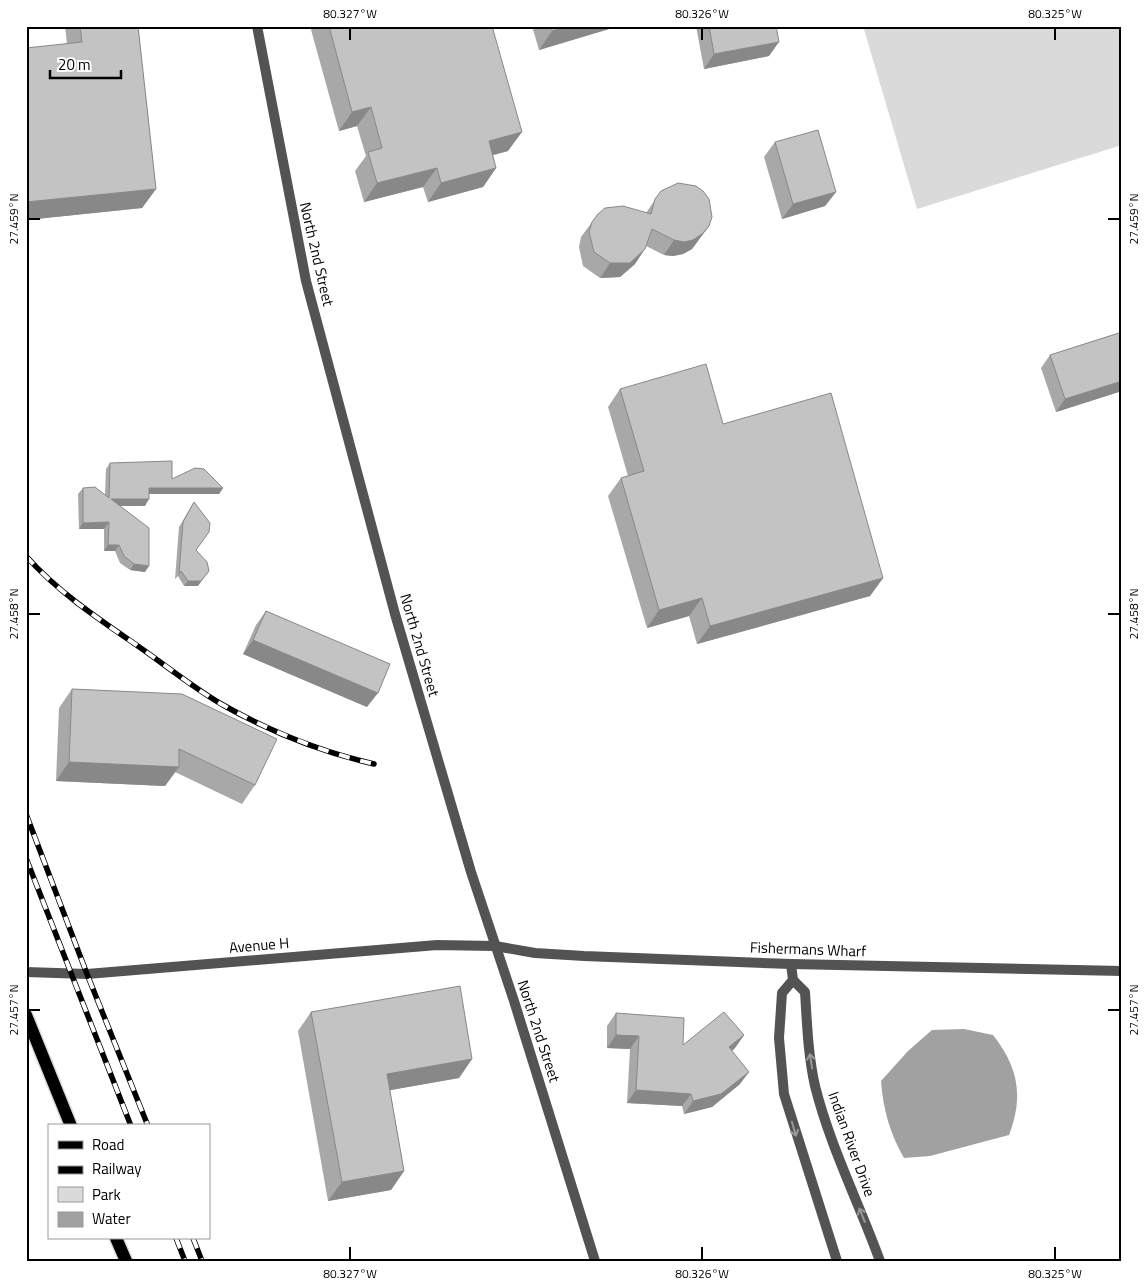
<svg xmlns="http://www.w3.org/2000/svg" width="1148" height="1287" font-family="'Titillium Web',sans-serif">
	<rect width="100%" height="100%" fill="#fff"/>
	<polygon fill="#dadada" points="863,26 1122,26 1122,145 917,209"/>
	<path fill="#a1a1a1" d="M964,1029l29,6c25,32 31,61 16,100l-79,21 -26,2c-14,-24 -21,-49 -23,-77l27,-30 24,-21z"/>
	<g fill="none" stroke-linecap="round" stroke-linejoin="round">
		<g stroke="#dbdbdb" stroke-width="15">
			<g id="primary">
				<polyline points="26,1015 71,1126"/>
				<polyline points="116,1238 126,1261"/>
			</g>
		</g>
		<g stroke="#535353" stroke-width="10">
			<polyline points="257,26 306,281 395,614 471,872 514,1001 595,1261"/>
			<path d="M791,964l2,16 12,12c2,31 3,63 10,94 15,60 44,117 65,175"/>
			<polyline points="26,972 87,974 437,945 495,946 535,953 584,956 791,964 1122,971"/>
			<polyline points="793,980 782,993 779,1038 784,1094 837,1261"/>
		</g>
		<use href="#primary" stroke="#000" stroke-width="12"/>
		<g stroke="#000" stroke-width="5.5">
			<g id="rail">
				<path d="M26,556c31,35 71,62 109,88 29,20 57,43 88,61 46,26 99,47 151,59"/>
				<polyline points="26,814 87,974 148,1126"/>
				<polyline points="26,858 131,1126"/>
				<polyline points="176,1238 185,1261"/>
				<polyline points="193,1238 202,1261"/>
			</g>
		</g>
		<use href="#rail" stroke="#fff" stroke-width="4" stroke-dasharray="11" stroke-linecap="butt"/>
	</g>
	<g fill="#a8a8a8">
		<polygon points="65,26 138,26 156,189 142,208 26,220 26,48 67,44"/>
		<polygon points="310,26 492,26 508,151 492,155 496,168 483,187 428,202 423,187 364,202 355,171 366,156 357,126 339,131"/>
		<polygon points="532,26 619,26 539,50"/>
		<polygon points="696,26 776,26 769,56 704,69"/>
		<polygon points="775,142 836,192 825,206 782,219 764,157"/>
		<polygon points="661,191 709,226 692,249 683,254 673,256 664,255 646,246 635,264 620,277 600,278 583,266 579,247 581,237 598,214 646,213"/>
		<polygon points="1122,332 1122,391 1056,412 1041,368 1050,355"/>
		<polygon points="620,389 723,424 883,578 870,596 697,644 689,616 647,628 608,496 621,478 628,476 608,407"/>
		<polygon points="110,463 172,479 223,488 219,494 149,494 145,506 119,506 145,572 130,570 120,563 115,551 104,551 104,529 79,529 78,494 83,488 105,495 106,469"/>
		<polygon points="194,502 196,550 209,571 198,586 184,586 178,576 175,579 179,527"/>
		<polygon points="266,611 367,707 243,654 256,625"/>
		<polygon points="72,689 255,785 242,804 175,772 165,786 56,781 59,708"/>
		<polygon points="311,1012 472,1059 459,1078 390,1090 404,1171 391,1190 328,1201 298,1031"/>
		<polygon points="616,1013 683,1045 744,1035 735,1048 732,1051 740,1084 712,1107 684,1114 682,1106 627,1103 630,1049 607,1048 607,1026"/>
	</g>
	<g fill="#888">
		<polygon points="568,26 619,26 539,50 552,31"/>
		<polygon points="779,42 769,56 704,69 714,54"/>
		<polygon points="371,107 357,126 339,131 352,112"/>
		<polygon points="522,132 508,151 475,160 489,141"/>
		<polygon points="437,168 423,187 364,202 377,183"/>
		<polygon points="496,168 483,187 428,202 441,183"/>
		<polygon points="156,189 142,208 26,220 26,202"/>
		<polygon points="836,192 825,206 782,219 793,204"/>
		<polygon points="709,226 692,249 683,254 673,256 664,255 674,240"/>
		<polygon points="645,249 635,264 620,277 600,278 610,263"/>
		<polygon points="1122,381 1122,391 1056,412 1065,399"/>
		<polygon points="149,488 223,488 219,494 145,494"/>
		<polygon points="111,499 149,499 145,506 107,506"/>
		<polygon points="109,522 104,529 79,529 83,523"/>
		<polygon points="108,545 119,545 115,551 104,551"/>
		<polygon points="134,564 149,566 145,572 130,570"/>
		<polygon points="883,578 870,596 697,644 710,626"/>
		<polygon points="188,581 201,581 198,586 184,586"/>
		<polygon points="702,598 689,616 647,628 659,610"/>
		<polygon points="253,640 378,693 367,707 243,654"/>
		<polygon points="69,762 179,767 165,786 56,781"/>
		<polygon points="616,1035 639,1036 630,1049 607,1048"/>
		<polygon points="744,1035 735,1048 720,1060 729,1047"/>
		<polygon points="472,1059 459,1078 374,1093 387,1074"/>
		<polygon points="749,1072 740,1084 712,1107 684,1114 693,1101"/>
		<polygon points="636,1090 691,1094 682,1106 627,1103"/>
		<polygon points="404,1171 391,1190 328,1201 342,1182"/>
	</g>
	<g fill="#c3c3c3" stroke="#888">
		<polygon points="80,26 138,26 156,189 26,202 26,48 82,42"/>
		<polygon points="329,26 492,26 522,132 489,141 496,168 441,183 437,168 377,183 368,152 382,148 371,107 352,112"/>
		<polygon points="551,26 568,26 552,31"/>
		<polygon points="709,26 776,26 779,42 714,54"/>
		<polygon points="818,130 836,192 793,204 775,142"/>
		<polygon points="678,183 696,186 703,191 709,199 712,217 709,226 702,234 693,240 684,242 674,240 652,229 645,249 630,263 610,263 594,252 589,232 592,222 598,214 605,208 623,206 651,214 655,199 661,191"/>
		<polygon points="1122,332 1122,381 1065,399 1050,355"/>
		<polygon points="706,364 723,424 831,393 883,578 710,626 702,598 659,610 621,478 644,471 620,389"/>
		<polygon points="172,461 172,479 195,468 204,469 223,488 149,488 149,499 111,499 149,528 149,566 134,564 124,556 119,545 108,545 109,522 83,523 83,488 95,487 109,498 110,463"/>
		<polygon points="194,502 210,523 209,532 196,550 207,562 209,571 201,581 188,581 181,571 179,574 183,522"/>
		<polygon points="266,611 390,664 378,693 253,640"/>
		<polygon points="72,689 182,694 277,739 255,785 179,749 179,767 69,762"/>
		<polygon points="460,986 472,1059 387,1074 404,1171 342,1182 311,1012"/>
		<polygon points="724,1012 744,1035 729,1047 749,1072 721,1094 693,1101 691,1094 636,1090 639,1036 616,1035 616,1013 684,1018 683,1045"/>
	</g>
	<defs><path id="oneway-shaft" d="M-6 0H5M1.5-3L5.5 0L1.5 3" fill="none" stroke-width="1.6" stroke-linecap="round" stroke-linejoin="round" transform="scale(1.25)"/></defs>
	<g stroke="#989898">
		<use href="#oneway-shaft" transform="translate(811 1061) rotate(-99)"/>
		<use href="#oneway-shaft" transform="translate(794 1129) rotate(74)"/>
		<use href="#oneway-shaft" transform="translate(862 1215) rotate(-112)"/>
	</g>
	<path fill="none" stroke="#000" stroke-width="2" d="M350,28v12M702,28v12M1055,28v12M28,219h12M1108,219h12M28,614h12M1108,614h12M28,1010h12M1108,1010h12M350,1247v13M702,1247v13M1055,1247v13"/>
	<g text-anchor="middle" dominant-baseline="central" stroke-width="4" stroke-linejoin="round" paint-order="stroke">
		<g font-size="15" fill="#000" stroke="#fff">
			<text transform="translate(317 254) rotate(77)">North 2nd Street</text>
			<text transform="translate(420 645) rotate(74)">North 2nd Street</text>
			<text transform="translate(259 945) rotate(-5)">Avenue H</text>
			<text transform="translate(808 949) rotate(2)">Fishermans Wharf</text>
			<text transform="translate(539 1031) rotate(72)">North 2nd Street</text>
			<text transform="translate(852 1144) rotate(70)">Indian River Drive</text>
		</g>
	</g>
	<rect width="1148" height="1287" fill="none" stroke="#ffffff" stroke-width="55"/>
	<rect x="48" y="1124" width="162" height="115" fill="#ffffff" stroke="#999999"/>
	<rect x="58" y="1141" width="25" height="8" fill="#000000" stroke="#999999"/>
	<text x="92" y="1150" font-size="15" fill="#000000">Road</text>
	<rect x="58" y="1166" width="25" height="8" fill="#000000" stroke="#999999"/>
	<text x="92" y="1174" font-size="15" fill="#000000">Railway</text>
	<rect x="58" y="1187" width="25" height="15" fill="#dadada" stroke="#999999"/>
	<text x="92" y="1200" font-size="15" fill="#000000">Park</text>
	<rect x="58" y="1212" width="25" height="15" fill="#a1a1a1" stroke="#999999"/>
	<text x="92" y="1224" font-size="15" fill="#000000">Water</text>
	<path d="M50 70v8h71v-8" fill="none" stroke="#000000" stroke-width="2.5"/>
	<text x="58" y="70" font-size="15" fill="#000000" stroke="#ffffff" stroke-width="4" paint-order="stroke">20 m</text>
	<rect x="28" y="28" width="1092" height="1232" fill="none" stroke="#000" stroke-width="2"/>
	<g font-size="12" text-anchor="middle" fill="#000">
		<text x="350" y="18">80.327°W</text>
		<text x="702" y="18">80.326°W</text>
		<text x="1055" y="18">80.325°W</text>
		<text transform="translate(14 219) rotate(-90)" y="4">27.459°N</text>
		<text transform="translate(1134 219) rotate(-90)" y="4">27.459°N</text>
		<text transform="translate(14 614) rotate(-90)" y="4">27.458°N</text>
		<text transform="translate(1134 614) rotate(-90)" y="4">27.458°N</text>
		<text transform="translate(14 1010) rotate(-90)" y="4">27.457°N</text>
		<text transform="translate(1134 1010) rotate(-90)" y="4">27.457°N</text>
		<text x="350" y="1278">80.327°W</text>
		<text x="702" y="1278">80.326°W</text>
		<text x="1055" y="1278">80.325°W</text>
	</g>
</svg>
